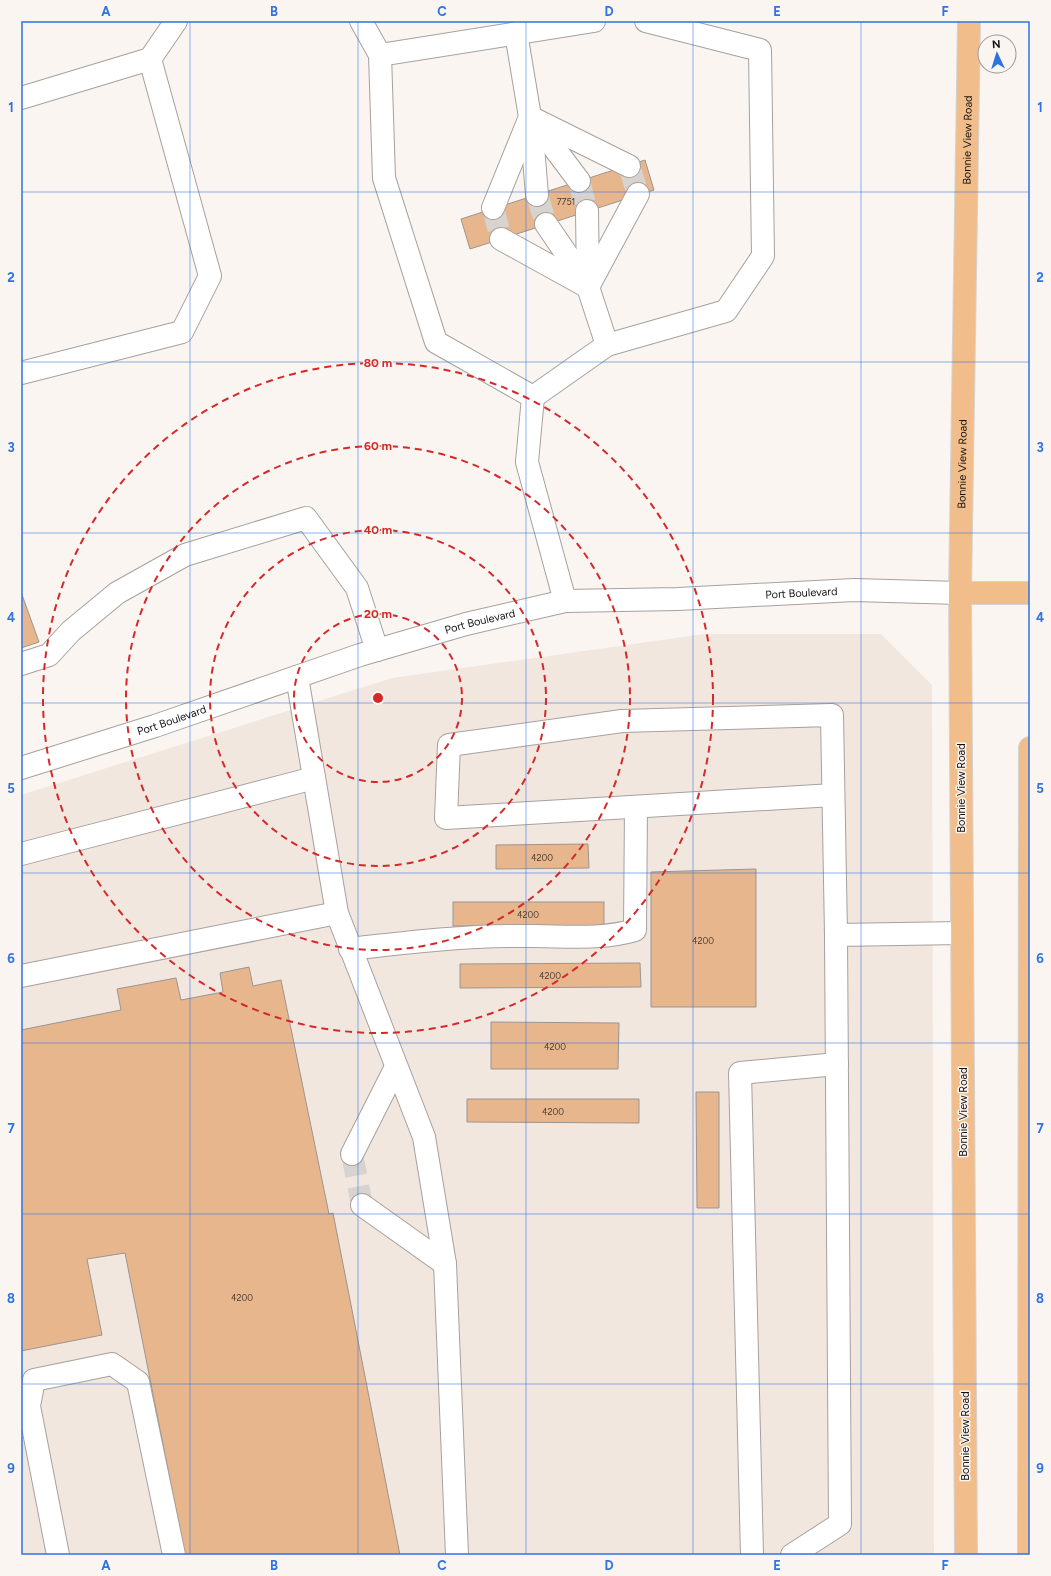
<svg xmlns="http://www.w3.org/2000/svg" width="1051" height="1576" font-family="Figtree,sans-serif">
	<rect width="100%" height="100%" fill="#faf5f1"/>
	<polygon fill="#f2e7de" points="704,634 881,634 932,685 934,1555 21,1555 21,795 392,678"/>
	<g fill="#e8b68d" stroke="#9a9592">
		<polygon points="645,160 654,190 470,249 461,219"/>
		<polygon points="21,592 39,642 21,648"/>
		<polygon points="588,844 589,868 496,869 496,845"/>
		<polygon points="756,869 756,1007 651,1007 651,872"/>
		<rect x="453" y="902" width="151" height="24"/>
		<polygon points="640,963 641,987 460,988 460,964"/>
		<polygon points="249,967 253,986 281,980 329,1214 333,1213 400,1555 185,1555 125,1253 87,1259 102,1335 21,1351 21,1030 121,1010 117,989 176,978 181,1000 223,992 220,973"/>
		<polygon points="491,1022 619,1023 618,1069 491,1069"/>
		<polygon points="696,1092 719,1092 719,1208 697,1208"/>
		<polygon points="467,1099 639,1099 639,1123 467,1122"/>
	</g>
	<g fill="none" stroke-linecap="round" stroke-linejoin="round">
		<g stroke="#d8d3cf" stroke-width="22" stroke-dasharray="22 11" stroke-linecap="butt">
			<polyline points="629,166 638,194"/>
			<polyline points="579,181 587,211"/>
			<polyline points="537,195 546,224"/>
			<polyline points="493,208 501,239"/>
			<polyline points="352,1154 362,1205"/>
		</g>
		<g stroke="#a6a19e" stroke-width="24">
			<g id="minor">
				<polyline points="361,21 380,55 384,178 436,342 533,397 527,462 565,601"/>
				<polyline points="380,55 594,21"/>
				<polyline points="21,98 150,59 176,21"/>
				<polyline points="530,117 629,166"/>
				<polyline points="534,121 579,181"/>
				<polyline points="531,122 537,195"/>
				<polyline points="493,208 530,117 516,33"/>
				<polyline points="587,211 588,285"/>
				<polyline points="546,224 587,284"/>
				<polyline points="501,239 588,287 607,345"/>
				<polyline points="588,287 638,194"/>
				<polyline points="21,373 182,332 210,276 150,59"/>
				<polyline points="533,397 607,345 726,311 763,256 760,50 646,21"/>
				<polyline points="21,664 49,655 71,631 117,593 185,555 306,518 357,588 377,650"/>
				<polyline points="297,677 337,913 424,1137 445,1264 457,1555"/>
				<path id="s1" d="M21,768l134,-42 205,-71 106,-31 99,-23 113,-2 176,-9 106,3"/>
				<polyline points="833,795 446,818 449,745 622,721 832,715 836,935 962,933"/>
				<polyline points="21,854 314,778"/>
				<path d="M350,949c60,-7 120,-14 180,-13 35,0 72,4 105,-6l1,-123"/>
				<polyline points="21,976 337,913"/>
				<polyline points="352,1154 396,1067"/>
				<polyline points="362,1205 445,1264"/>
				<polyline points="58,1555 29,1406 34,1380 112,1364 138,1382 174,1555"/>
				<polyline points="752,1555 740,1073 837,1064"/>
				<polyline points="792,1555 840,1524 836,935"/>
			</g>
		</g>
		<g stroke="#d5d4d4" stroke-width="24">
			<g id="major">
				<polyline points="960,593 1030,593"/>
				<path id="s2" d="M966,1555l-6,-962 9,-572"/>
				<polyline points="1029,1555 1030,748"/>
			</g>
		</g>
		<use href="#minor" stroke="#fff" stroke-width="22"/>
		<use href="#major" stroke="#f1bd8b" stroke-width="22"/>
	</g>
	<path fill="none" stroke="#2f73e0" stroke-width="1" stroke-opacity="0.55" d="M190,21v1534M358,21v1534M526,21v1534M693,21v1534M861,21v1534M21,192h1009M21,362h1009M21,533h1009M21,703h1009M21,873h1009M21,1043h1009M21,1214h1009M21,1384h1009"/>
	<g fill="none" stroke="#d62828" stroke-width="2" stroke-dasharray="7 5">
		<circle cx="378" cy="698" r="84"/>
		<circle cx="378" cy="698" r="168"/>
		<circle cx="378" cy="698" r="252"/>
		<circle cx="378" cy="698" r="335"/>
	</g>
	<g text-anchor="middle" dominant-baseline="central" stroke-width="3" stroke-linejoin="round" paint-order="stroke">
		<g font-size="9" fill="#493b30">
			<text x="566" y="201">7751</text>
			<text x="542" y="857">4200</text>
			<text x="528" y="914">4200</text>
			<text x="703" y="940">4200</text>
			<text x="550" y="975">4200</text>
			<text x="555" y="1046">4200</text>
			<text x="553" y="1111">4200</text>
			<text x="242" y="1297">4200</text>
		</g>
		<g font-size="11" fill="#141211" stroke="#faf5f1">
			<text stroke="none"><textPath href="#s2" startOffset="1415">Bonnie View Road</textPath></text>
			<text stroke="none"><textPath href="#s2" startOffset="1091">Bonnie View Road</textPath></text>
			<text stroke="none"><textPath href="#s1" startOffset="806">Port Boulevard</textPath></text>
			<text stroke="none"><textPath href="#s1" startOffset="482">Port Boulevard</textPath></text>
			<text stroke="none"><textPath href="#s1" startOffset="158">Port Boulevard</textPath></text>
			<text transform="translate(961 788) rotate(-90)">Bonnie View Road</text>
			<text transform="translate(963 1112) rotate(-90)">Bonnie View Road</text>
			<text transform="translate(965 1436) rotate(-90)">Bonnie View Road</text>
		</g>
	</g>
	<circle cx="378" cy="698" r="6" fill="#d62828" stroke="#faf5f1" stroke-width="2"/>
	<g font-size="12" text-anchor="middle" font-weight="bold" fill="#d62828" stroke="#faf5f1" stroke-width="3" stroke-linejoin="round" paint-order="stroke">
		<text x="378" y="367">80 m</text>
		<text x="378" y="450">60 m</text>
		<text x="378" y="534">40 m</text>
		<text x="378" y="618">20 m</text>
	</g>
	<rect width="1051" height="1576" fill="none" stroke="#faf5f1" stroke-width="44"/>
	<g transform="translate(997 54) rotate(356)"><circle r="19" fill="#faf5f1" stroke="#9e9a97"/>
	<path d="M0-3L7 15L0 10L-7 15Z" fill="#2f73e0"/>
	<text y="-6" font-size="11" font-weight="bold" text-anchor="middle" fill="#141211">N</text>
	</g>
	<rect x="22" y="22" width="1007" height="1532" fill="none" stroke="#2f73e0" stroke-width="1.5"/>
	<g font-size="13" text-anchor="middle" font-weight="bold" fill="#2f73e0">
		<text x="106" y="16">A</text>
		<text x="274" y="16">B</text>
		<text x="442" y="16">C</text>
		<text x="609" y="16">D</text>
		<text x="777" y="16">E</text>
		<text x="945" y="16">F</text>
		<text x="11" y="112">1</text>
		<text x="1040" y="112">1</text>
		<text x="11" y="282">2</text>
		<text x="1040" y="282">2</text>
		<text x="11" y="452">3</text>
		<text x="1040" y="452">3</text>
		<text x="11" y="622">4</text>
		<text x="1040" y="622">4</text>
		<text x="11" y="793">5</text>
		<text x="1040" y="793">5</text>
		<text x="11" y="963">6</text>
		<text x="1040" y="963">6</text>
		<text x="11" y="1133">7</text>
		<text x="1040" y="1133">7</text>
		<text x="11" y="1303">8</text>
		<text x="1040" y="1303">8</text>
		<text x="11" y="1473">9</text>
		<text x="1040" y="1473">9</text>
		<text x="106" y="1570">A</text>
		<text x="274" y="1570">B</text>
		<text x="442" y="1570">C</text>
		<text x="609" y="1570">D</text>
		<text x="777" y="1570">E</text>
		<text x="945" y="1570">F</text>
	</g>
</svg>
